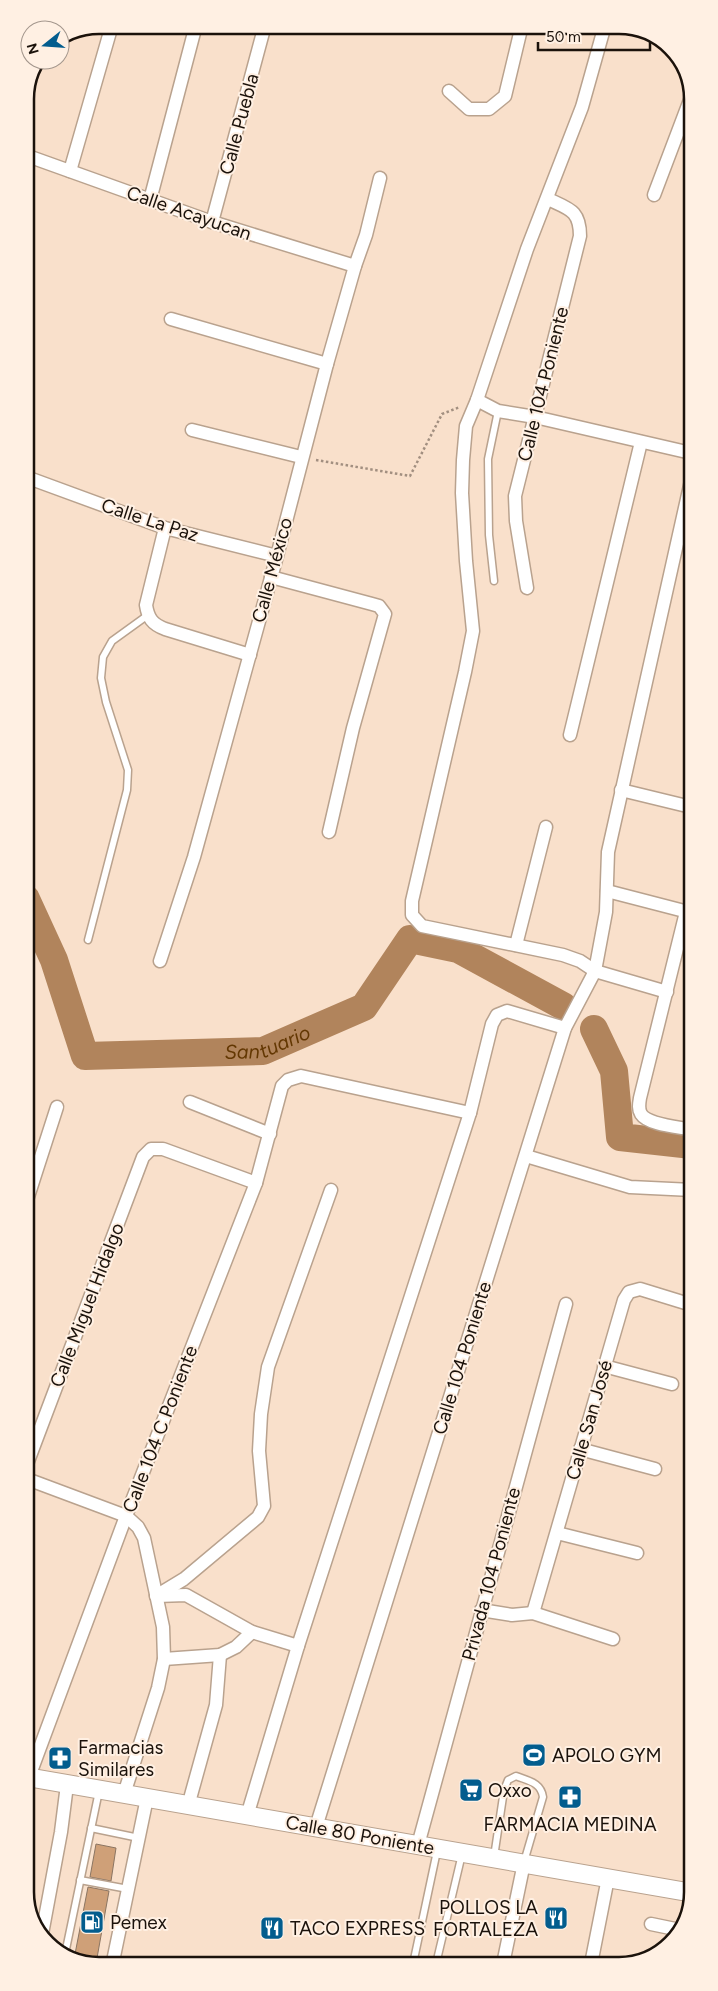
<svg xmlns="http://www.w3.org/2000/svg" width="718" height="1991" font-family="Figtree,sans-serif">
	<rect width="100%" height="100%" fill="#f9e0cb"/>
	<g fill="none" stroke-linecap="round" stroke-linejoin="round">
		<g stroke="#b1845c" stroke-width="28">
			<path id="s1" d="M26,899l28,61 31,96 178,-5 101,-44 46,-68 48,10 105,57"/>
			<polyline points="594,1029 614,1071 620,1137 692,1145"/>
		</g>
	</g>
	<g fill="#cfa078" stroke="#8b7562">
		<polygon points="96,1844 116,1848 111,1881 90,1877"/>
		<polygon points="88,1887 109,1891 97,1958 75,1954"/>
	</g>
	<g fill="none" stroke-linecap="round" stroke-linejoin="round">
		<g stroke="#b9a28e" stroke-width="9">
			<g id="lane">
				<polyline points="494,581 489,535 488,459 498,411"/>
				<polyline points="88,940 127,790 128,770 106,702 101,678 103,657 112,641 148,615"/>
				<polyline points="91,1828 139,1838"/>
				<path d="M494,1857l10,-67 4,-10 8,-4c12,5 25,6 27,21l-19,65"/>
				<polyline points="80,1880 128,1889"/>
				<polyline points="65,1954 99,1791"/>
				<polyline points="413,1964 437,1851"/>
				<polyline points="436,1964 462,1854"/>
			</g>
		</g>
		<g stroke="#b9a28e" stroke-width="15">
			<g id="street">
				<polyline points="605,25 582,107 527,249 477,400 466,426 463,460 462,493 466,561 473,631 465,672 412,901 412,915 422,926 563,955 580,961 595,971 667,992"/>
				<polyline points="449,91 469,109 489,109 505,96 522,25"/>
				<polyline points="25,155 212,222 355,266"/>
				<polyline points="70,171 112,25"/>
				<polyline points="654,195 690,100"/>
				<polyline points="150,200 196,25"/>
				<polyline points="212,222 265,25"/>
				<polyline points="171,319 327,364"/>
				<polyline points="477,400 498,411 535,417 691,453"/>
				<polyline points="192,430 301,457"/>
				<polyline points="26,477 165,528 277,556"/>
				<path d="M165,528l-19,77c2,13 6,19 19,24l85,26"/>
				<polyline points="271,577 372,604 379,606 385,614 353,728 329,832"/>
				<path d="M527,588l-11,-67 -1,-25 65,-260c0,-26 -11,-27 -32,-37"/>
				<polyline points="570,735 641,442"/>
				<polyline points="621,790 691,807"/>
				<polyline points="607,891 692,913"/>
				<path d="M686,912l-46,186c-1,6 -2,11 1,16 7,11 38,13 51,16"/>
				<polyline points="516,945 546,827"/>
				<polyline points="160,961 194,857 277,556 327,364 355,266 366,235 380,178"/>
				<polyline points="190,1102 270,1134"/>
				<polyline points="526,1156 630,1187 692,1190"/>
				<polyline points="27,1200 57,1107"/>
				<polyline points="604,1366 672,1384"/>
				<polyline points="580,1449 655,1469"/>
				<polyline points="27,1464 143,1157 151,1149 163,1149 256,1183"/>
				<polyline points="27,1479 126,1516 138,1527 144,1538 163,1627 164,1659 158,1688 124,1794"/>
				<polyline points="557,1533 637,1553"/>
				<polyline points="156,1596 184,1579 258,1517 264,1506 259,1451 261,1414 268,1367 331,1190"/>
				<polyline points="157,1596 186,1595 252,1632 298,1646"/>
				<polyline points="481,1610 512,1615 533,1613 613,1639"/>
				<polyline points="533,1613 624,1300 629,1292 640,1289 692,1305"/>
				<polyline points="164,1659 220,1655 236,1647 252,1632"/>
				<polyline points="29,1777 126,1516 256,1183 282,1086 288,1080 301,1076 470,1113"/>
				<polyline points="188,1806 216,1705 220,1655"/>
				<polyline points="247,1816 298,1646 470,1113 492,1024 497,1015 507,1011 565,1028"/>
				<polyline points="316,1827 565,1028 595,971 606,912 608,852 691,481"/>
				<polyline points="418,1845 566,1304"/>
				<polyline points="651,1924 680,1930"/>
				<polyline points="42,1934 61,1832 67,1785"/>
				<polyline points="503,1964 524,1863"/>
				<polyline points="591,1964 608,1878"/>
				<polyline points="112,1966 147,1798"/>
			</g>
		</g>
		<g stroke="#b9a28e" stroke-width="20">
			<polyline id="secondary" points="27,1777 693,1893"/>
		</g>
		<polyline stroke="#a28f80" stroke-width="2.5" stroke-dasharray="2.5 2.5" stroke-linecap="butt" points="316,460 410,476 442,414 460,407"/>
		<use href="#lane" stroke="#fff" stroke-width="6"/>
		<use href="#street" stroke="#fff" stroke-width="12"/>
		<use href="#secondary" stroke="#fff" stroke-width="18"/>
	</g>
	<defs>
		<g id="stadium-square" transform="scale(1.25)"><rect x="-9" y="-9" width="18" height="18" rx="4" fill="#035d8e" stroke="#fff0e3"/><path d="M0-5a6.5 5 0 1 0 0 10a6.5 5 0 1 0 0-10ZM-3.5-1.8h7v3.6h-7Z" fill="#fff"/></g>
		<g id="pharmacy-square" transform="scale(1.25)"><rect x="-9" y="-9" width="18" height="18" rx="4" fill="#035d8e" stroke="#fff0e3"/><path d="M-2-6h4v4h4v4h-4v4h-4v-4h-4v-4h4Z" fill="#fff"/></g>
		<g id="supermarket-square" transform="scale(1.25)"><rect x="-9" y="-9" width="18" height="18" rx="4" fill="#035d8e" stroke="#fff0e3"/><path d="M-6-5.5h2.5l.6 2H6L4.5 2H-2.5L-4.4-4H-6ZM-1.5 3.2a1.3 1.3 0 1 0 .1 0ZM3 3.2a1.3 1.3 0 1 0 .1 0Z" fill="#fff"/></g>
		<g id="restaurant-square" transform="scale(1.25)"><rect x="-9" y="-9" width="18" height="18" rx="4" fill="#035d8e" stroke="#fff0e3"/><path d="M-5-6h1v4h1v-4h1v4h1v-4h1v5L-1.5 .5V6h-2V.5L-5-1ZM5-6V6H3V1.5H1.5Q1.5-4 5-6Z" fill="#fff"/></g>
		<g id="fuel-square" transform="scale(1.25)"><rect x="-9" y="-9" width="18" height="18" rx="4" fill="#035d8e" stroke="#fff0e3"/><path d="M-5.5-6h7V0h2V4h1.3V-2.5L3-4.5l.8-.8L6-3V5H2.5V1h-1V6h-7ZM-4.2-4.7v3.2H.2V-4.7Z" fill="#fff"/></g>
	</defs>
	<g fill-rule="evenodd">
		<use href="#stadium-square" x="534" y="1755"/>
		<use href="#pharmacy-square" x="60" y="1758"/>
		<use href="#supermarket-square" x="471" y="1790"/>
		<use href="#pharmacy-square" x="570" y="1797"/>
		<use href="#restaurant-square" x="556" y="1918"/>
		<use href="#fuel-square" x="92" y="1922"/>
		<use href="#restaurant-square" x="272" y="1928"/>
	</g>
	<g text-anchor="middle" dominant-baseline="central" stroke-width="4" stroke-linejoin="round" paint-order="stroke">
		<g font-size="19" fill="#1b120b" stroke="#fff0e3">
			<text transform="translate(239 124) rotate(-75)">Calle Puebla</text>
			<text transform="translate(189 213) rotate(19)">Calle Acayucan</text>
			<text transform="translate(543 384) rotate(-76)">Calle 104 Poniente</text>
			<text transform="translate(150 520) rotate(18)">Calle La Paz</text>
			<text transform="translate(272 570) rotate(-75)">Calle México</text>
			<text transform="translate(87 1305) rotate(-69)">Calle Miguel Hidalgo</text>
			<text transform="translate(462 1358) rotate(-73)">Calle 104 Poniente</text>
			<text transform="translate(589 1420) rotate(-74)">Calle San José</text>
			<text transform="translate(160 1429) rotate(-69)">Calle 104 C Poniente</text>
			<text transform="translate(491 1574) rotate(-75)">Privada 104 Poniente</text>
			<text transform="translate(360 1835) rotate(10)">Calle 80 Poniente</text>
		</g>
		<g font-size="19" fill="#1b120b" stroke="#fff0e3" text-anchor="start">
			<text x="78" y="1747">Farmacias<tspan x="78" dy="22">Similares</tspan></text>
			<text x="552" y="1755">APOLO GYM</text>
			<text x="488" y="1790">Oxxo</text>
			<text x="570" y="1824" text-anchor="middle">FARMACIA MEDINA</text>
			<text x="538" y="1907" text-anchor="end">POLLOS LA<tspan x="538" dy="22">FORTALEZA</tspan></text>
			<text x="110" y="1922">Pemex</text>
			<text x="290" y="1928">TACO EXPRESS</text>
		</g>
		<g font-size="20" font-style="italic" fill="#633702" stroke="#fff0e3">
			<text stroke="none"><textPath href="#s1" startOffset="352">Santuario</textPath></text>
		</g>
	</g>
	<path d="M0 0H718V1991H0ZM99 34H619A65 65 0 0 1 684 99V1892A65 65 0 0 1 619 1957H99A65 65 0 0 1 34 1892V99A65 65 0 0 1 99 34Z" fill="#fff0e3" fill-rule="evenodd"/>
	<path fill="none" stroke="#1b120b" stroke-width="2.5" d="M99 34H619A65 65 0 0 1 684 99V1892A65 65 0 0 1 619 1957H99A65 65 0 0 1 34 1892V99A65 65 0 0 1 99 34Z"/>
	<g transform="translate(45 45) rotate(253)"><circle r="24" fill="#fff0e3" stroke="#a4978d"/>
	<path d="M0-4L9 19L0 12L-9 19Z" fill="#035d8e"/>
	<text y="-8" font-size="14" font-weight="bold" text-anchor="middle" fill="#1b120b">N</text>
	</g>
	<path d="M538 42v8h112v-8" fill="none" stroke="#1b120b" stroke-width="2.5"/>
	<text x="546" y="42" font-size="15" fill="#1b120b" stroke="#fff0e3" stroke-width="4" paint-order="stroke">50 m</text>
</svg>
